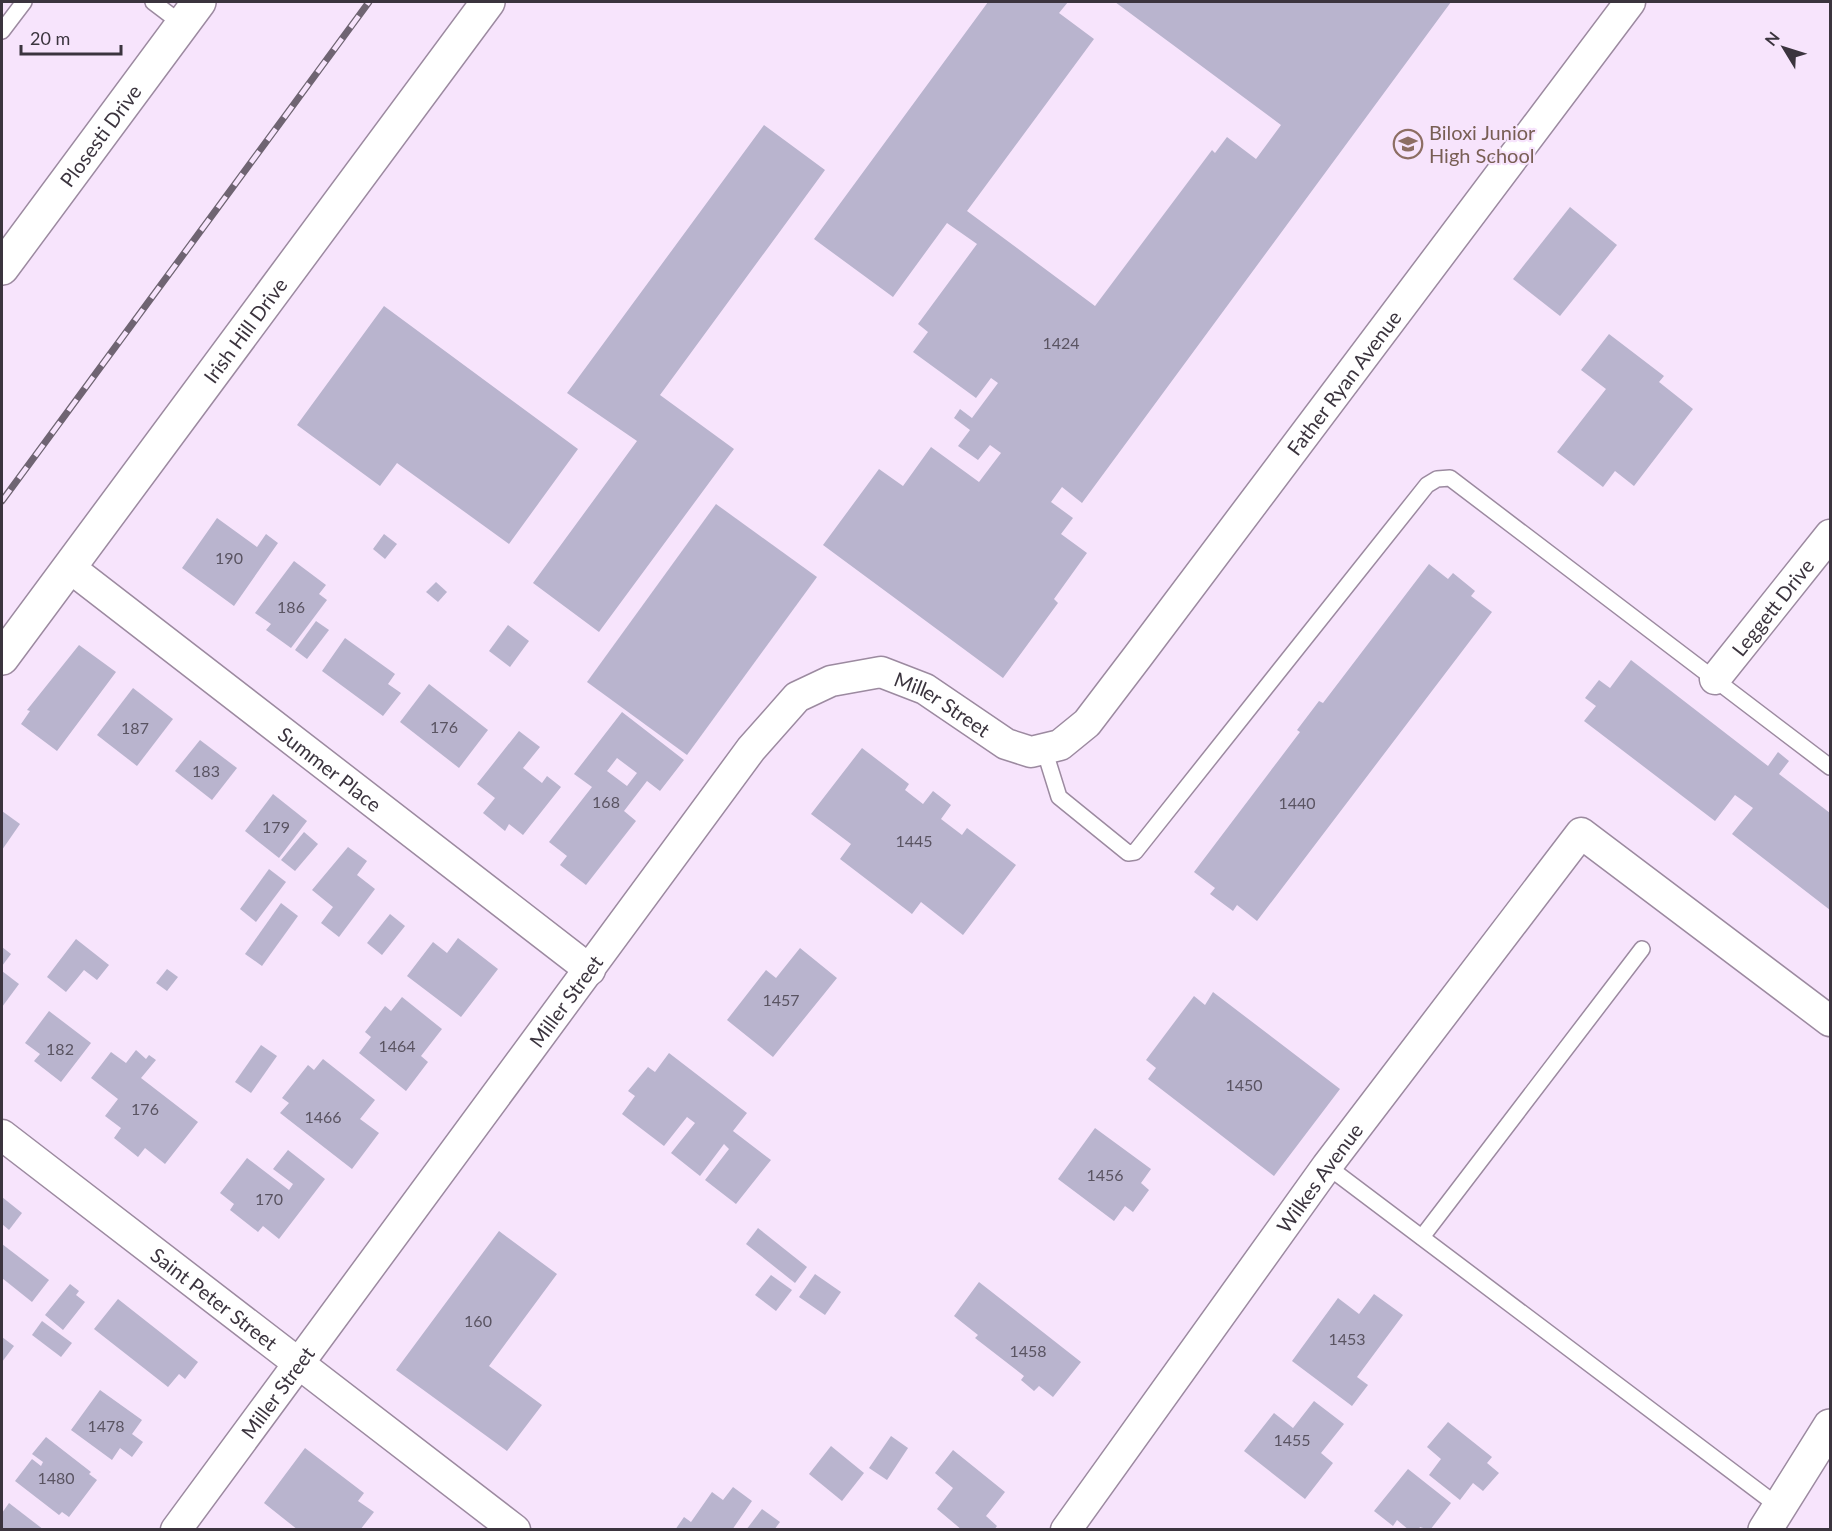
<svg xmlns="http://www.w3.org/2000/svg" width="1832" height="1531" font-family="Lato,sans-serif">
	<rect width="100%" height="100%" fill="#f7e4fc"/>
	<g fill="#b9b4ce" fill-rule="evenodd">
		<polygon points="988,2 1068,2 1059,13 1094,39 967,211 1095,306 1212,150 1215,153 1227,137 1256,159 1281,125 1115,2 1451,2 1082,503 1062,487 1051,502 1073,518 1061,534 1087,553 1054,599 1058,603 1003,678 823,545 879,469 903,486 931,447 979,482 1001,453 990,445 978,460 958,446 970,430 954,418 960,409 972,418 998,383 991,378 976,398 913,352 928,332 918,324 977,244 947,223 893,297 814,239"/>
		<polygon points="764,125 825,170 660,395 734,449 599,632 533,583 637,441 567,393"/>
		<polygon points="1570,207 1617,245 1560,316 1513,279"/>
		<polygon points="384,306 578,449 509,544 397,463 380,486 297,425"/>
		<polygon points="1609,334 1664,376 1659,382 1693,409 1634,486 1615,471 1603,487 1557,452 1606,389 1581,370"/>
		<polygon points="716,504 817,577 687,755 587,682"/>
		<polygon points="217,518 257,547 266,534 278,543 234,606 182,568"/>
		<polygon points="384,534 397,544 385,559 373,549"/>
		<polygon points="294,561 326,585 319,594 327,600 291,648 266,630 271,624 255,613"/>
		<polygon points="1429,564 1448,579 1453,573 1475,591 1471,596 1492,612 1257,921 1237,905 1233,911 1210,894 1215,888 1194,872 1300,732 1297,730 1319,701 1323,703"/>
		<polygon points="436,582 447,592 438,602 426,592"/>
		<polygon points="316,621 329,630 307,659 295,650"/>
		<polygon points="508,625 529,641 510,667 489,651"/>
		<polygon points="345,638 395,674 388,684 401,693 383,716 322,671"/>
		<polygon points="79,645 116,672 57,751 21,724 30,711 27,710"/>
		<polygon points="1631,660 1768,766 1778,752 1789,761 1779,774 1830,813 1830,910 1732,834 1753,808 1735,795 1715,821 1584,721 1596,706 1585,698 1599,680 1610,688"/>
		<polygon points="429,684 488,730 459,768 400,722"/>
		<polygon points="133,688 173,719 137,766 97,735"/>
		<path d="M622,712l62,48 -24,31 -13,-10 -23,30 12,10 -50,64 -26,-20 7,-9 -18,-14 43,-55 -18,-13zM617,758l20,15 -10,13 -20,-15z"/>
		<polygon points="519,731 540,747 523,768 542,783 547,776 561,787 523,835 509,824 505,831 483,813 495,798 477,784"/>
		<polygon points="200,740 237,768 212,800 175,771"/>
		<polygon points="862,748 909,784 905,790 923,804 933,791 951,805 941,819 962,835 967,828 1016,865 963,935 921,902 912,914 840,859 851,844 811,814"/>
		<polygon points="273,794 307,821 279,858 245,831"/>
		<polygon points="2,811 20,824 2,850"/>
		<polygon points="304,832 318,844 295,871 281,860"/>
		<polygon points="348,847 367,861 357,875 375,889 339,937 321,923 333,907 312,890"/>
		<polygon points="269,869 286,882 256,922 240,909"/>
		<polygon points="281,903 298,916 262,966 245,954"/>
		<polygon points="390,914 405,926 382,955 367,943"/>
		<polygon points="458,938 498,969 461,1017 407,976 433,942 447,953"/>
		<polygon points="76,939 109,965 97,980 84,970 66,992 47,977"/>
		<polygon points="2,947 11,954 2,966"/>
		<polygon points="800,948 837,978 773,1057 727,1020 766,970 776,978"/>
		<polygon points="167,969 178,977 167,991 156,983"/>
		<polygon points="2,971 19,984 2,1007"/>
		<polygon points="1213,992 1340,1089 1274,1176 1148,1079 1156,1068 1146,1060 1194,996 1205,1005"/>
		<polygon points="402,997 442,1029 421,1056 428,1062 406,1091 359,1053 371,1037 365,1032 385,1006 391,1011"/>
		<polygon points="49,1011 91,1043 61,1082 34,1061 40,1054 25,1043"/>
		<polygon points="261,1045 277,1056 251,1093 235,1082"/>
		<polygon points="136,1050 146,1059 149,1055 156,1060 141,1078 198,1122 165,1164 145,1148 138,1157 114,1138 121,1128 105,1116 118,1099 91,1078 111,1052 126,1063"/>
		<polygon points="669,1053 747,1113 733,1131 771,1160 736,1204 705,1180 729,1149 724,1144 700,1176 671,1153 695,1123 687,1117 664,1146 622,1114 635,1096 628,1091 648,1067 655,1072"/>
		<polygon points="323,1059 375,1100 360,1119 379,1133 352,1169 280,1113 289,1103 282,1098 308,1065 314,1070"/>
		<polygon points="1095,1128 1151,1169 1141,1183 1149,1190 1133,1212 1125,1206 1114,1221 1058,1179"/>
		<polygon points="288,1150 325,1179 279,1239 263,1226 258,1232 230,1210 234,1204 220,1193 247,1158 289,1190 293,1184 273,1169"/>
		<polygon points="2,1197 22,1213 9,1230 2,1224"/>
		<polygon points="758,1228 807,1267 795,1283 746,1244"/>
		<polygon points="499,1231 557,1274 489,1366 542,1405 507,1451 396,1370"/>
		<polygon points="2,1244 49,1280 32,1302 2,1278"/>
		<polygon points="815,1274 841,1292 825,1315 799,1297"/>
		<polygon points="771,1275 792,1290 776,1311 755,1295"/>
		<polygon points="979,1282 1081,1362 1053,1397 1039,1386 1034,1391 1021,1380 1024,1376 975,1338 978,1335 954,1316"/>
		<polygon points="70,1284 79,1291 76,1295 85,1302 63,1330 45,1315"/>
		<polygon points="1374,1294 1403,1315 1357,1377 1368,1385 1352,1406 1292,1361 1338,1298 1359,1314"/>
		<polygon points="118,1299 198,1362 185,1379 179,1374 168,1387 94,1329"/>
		<polygon points="42,1321 72,1343 61,1357 32,1335"/>
		<polygon points="2,1337 14,1346 2,1362"/>
		<polygon points="100,1390 142,1420 132,1434 143,1442 132,1457 120,1448 112,1460 71,1430"/>
		<polygon points="1314,1401 1344,1424 1321,1453 1333,1463 1305,1499 1244,1451 1274,1413 1293,1428"/>
		<polygon points="1448,1422 1492,1457 1487,1463 1499,1473 1483,1491 1473,1483 1460,1500 1429,1475 1441,1459 1427,1447"/>
		<polygon points="891,1436 908,1448 887,1480 869,1468"/>
		<polygon points="46,1437 91,1472 89,1474 97,1480 69,1517 62,1512 59,1515 15,1481 32,1459 41,1466 43,1462 32,1454"/>
		<polygon points="831,1446 864,1473 842,1501 809,1474"/>
		<polygon points="305,1448 364,1493 358,1501 374,1512 360,1530 298,1530 264,1503"/>
		<polygon points="953,1450 1005,1492 986,1516 997,1526 994,1530 962,1530 937,1509 953,1488 935,1473"/>
		<polygon points="1408,1469 1451,1503 1430,1530 1420,1527 1418,1530 1409,1530 1397,1520 1393,1526 1374,1511"/>
		<polygon points="733,1487 752,1501 732,1530 675,1530 684,1517 691,1522 712,1492 723,1500"/>
		<polygon points="9,1503 44,1530 2,1530 2,1513"/>
		<polygon points="762,1509 780,1522 774,1530 746,1530"/>
	</g>
	<g fill="none" stroke-linecap="round" stroke-linejoin="round">
		<g stroke="#9c8aa0" stroke-width="18">
			<g id="service">
				<polyline points="153,2 182,24"/>
				<polyline points="2,31 24,2"/>
				<polyline points="1044,749 1059,797 1128,853 1135,852 1427,485 1437,479 1450,478 1830,767"/>
				<polyline points="1327,1166 1778,1506"/>
				<polyline points="1422,1237 1642,949"/>
			</g>
		</g>
		<g stroke="#9c8aa0" stroke-width="33">
			<g id="minor">
				<path id="s1" d="M69,567l521,403"/>
				<path id="s2" d="M1715,679l115,-144"/>
				<path id="s3" d="M2,1135l513,395"/>
				<path id="s4" d="M176,1530l575,-781 46,-52 34,-16 50,-9 44,17 81,55 25,8 29,-7 27,-22 51,-67 492,-654"/>
				<path id="s5" d="M1066,1530l261,-364 254,-333 249,188"/>
			</g>
		</g>
		<g stroke="#9c8aa0" stroke-width="36">
			<g id="tertiary">
				<path id="s6" d="M2,268l197,-266"/>
			</g>
		</g>
		<g stroke="#9c8aa0" stroke-width="36">
			<g id="secondary">
				<path id="s7" d="M2,658l486,-656"/>
			</g>
		</g>
		<g stroke="#9c8aa0" stroke-width="36">
			<polyline id="primary" points="1765,1530 1830,1426"/>
		</g>
		<use href="#service" stroke="#fff" stroke-width="15"/>
		<use href="#minor" stroke="#fff" stroke-width="30"/>
		<use href="#tertiary" stroke="#fff" stroke-width="33"/>
		<use href="#secondary" stroke="#fff" stroke-width="33"/>
		<use href="#primary" stroke="#fff" stroke-width="33"/>
		<g stroke="#6f6472" stroke-width="7">
			<polyline id="rail" points="2,501 369,2"/>
		</g>
		<use href="#rail" stroke="#f7e4fc" stroke-width="4.5" stroke-dasharray="14" stroke-linecap="butt"/>
	</g>
	<defs>
		<g id="school-ring" transform="scale(1.5)"><circle r="9.5" fill="#f7e4fc" stroke="#8d6e63" stroke-width="1.5"/><path d="M0-5L7-2L0 1L-7-2ZM-4 1L0 2.5L4 1V4Q0 6-4 4Z" fill="#8d6e63"/></g>
	</defs>
	<g fill-rule="evenodd">
		<use href="#school-ring" x="1408" y="144"/>
	</g>
	<g text-anchor="middle" dominant-baseline="central" stroke-width="4.5" stroke-linejoin="round" paint-order="stroke">
		<g font-size="16" fill="#5a5462">
			<text x="1061" y="342">1424</text>
			<text x="229" y="557">190</text>
			<text x="291" y="606">186</text>
			<text x="444" y="726">176</text>
			<text x="135" y="727">187</text>
			<text x="206" y="770">183</text>
			<text x="606" y="801">168</text>
			<text x="1297" y="802">1440</text>
			<text x="276" y="826">179</text>
			<text x="914" y="840">1445</text>
			<text x="781" y="999">1457</text>
			<text x="397" y="1045">1464</text>
			<text x="60" y="1048">182</text>
			<text x="1244" y="1084">1450</text>
			<text x="145" y="1108">176</text>
			<text x="323" y="1116">1466</text>
			<text x="1105" y="1174">1456</text>
			<text x="269" y="1198">170</text>
			<text x="478" y="1320">160</text>
			<text x="1347" y="1338">1453</text>
			<text x="1028" y="1350">1458</text>
			<text x="106" y="1425">1478</text>
			<text x="1292" y="1439">1455</text>
			<text x="56" y="1477">1480</text>
		</g>
		<g font-size="20" fill="#785e54" stroke="#f7e4fc" text-anchor="start">
			<text x="1429" y="132">Biloxi Junior<tspan x="1429" dy="23">High School</tspan></text>
		</g>
		<g font-size="20" fill="#3b343e" stroke="#f7e4fc">
			<text stroke="none"><textPath href="#s6" startOffset="165">Plosesti Drive</textPath></text>
			<text stroke="none"><textPath href="#s7" startOffset="408">Irish Hill Drive</textPath></text>
			<text stroke="none"><textPath href="#s4" startOffset="1790">Father Ryan Avenue</textPath></text>
			<text stroke="none"><textPath href="#s2" startOffset="92">Leggett Drive</textPath></text>
			<text stroke="none"><textPath href="#s4" startOffset="1197">Miller Street</textPath></text>
			<text stroke="none"><textPath href="#s1" startOffset="330">Summer Place</textPath></text>
			<text stroke="none"><textPath href="#s4" startOffset="657">Miller Street</textPath></text>
			<text stroke="none"><textPath href="#s5" startOffset="434">Wilkes Avenue</textPath></text>
			<text stroke="none"><textPath href="#s3" startOffset="268">Saint Peter Street</textPath></text>
			<text stroke="none"><textPath href="#s4" startOffset="171">Miller Street</textPath></text>
		</g>
	</g>
	<rect width="1832" height="1531" fill="none" stroke="#3b343e" stroke-width="6"/>
	<g transform="translate(1784 48) rotate(308)" stroke="#f7e4fc" stroke-width="4.5" paint-order="stroke">
	<path d="M0-4.5L10 22L0 15L-10 22Z" fill="#3b343e"/>
	<text y="-9" font-size="16" font-weight="bold" text-anchor="middle" fill="#3b343e">N</text>
	</g>
	<path d="M21 45v9h100v-9" fill="none" stroke="#3b343e" stroke-width="3"/>
	<text x="30" y="45" font-size="18" fill="#3b343e" stroke="#f7e4fc" stroke-width="4.5" paint-order="stroke">20 m</text>
</svg>
